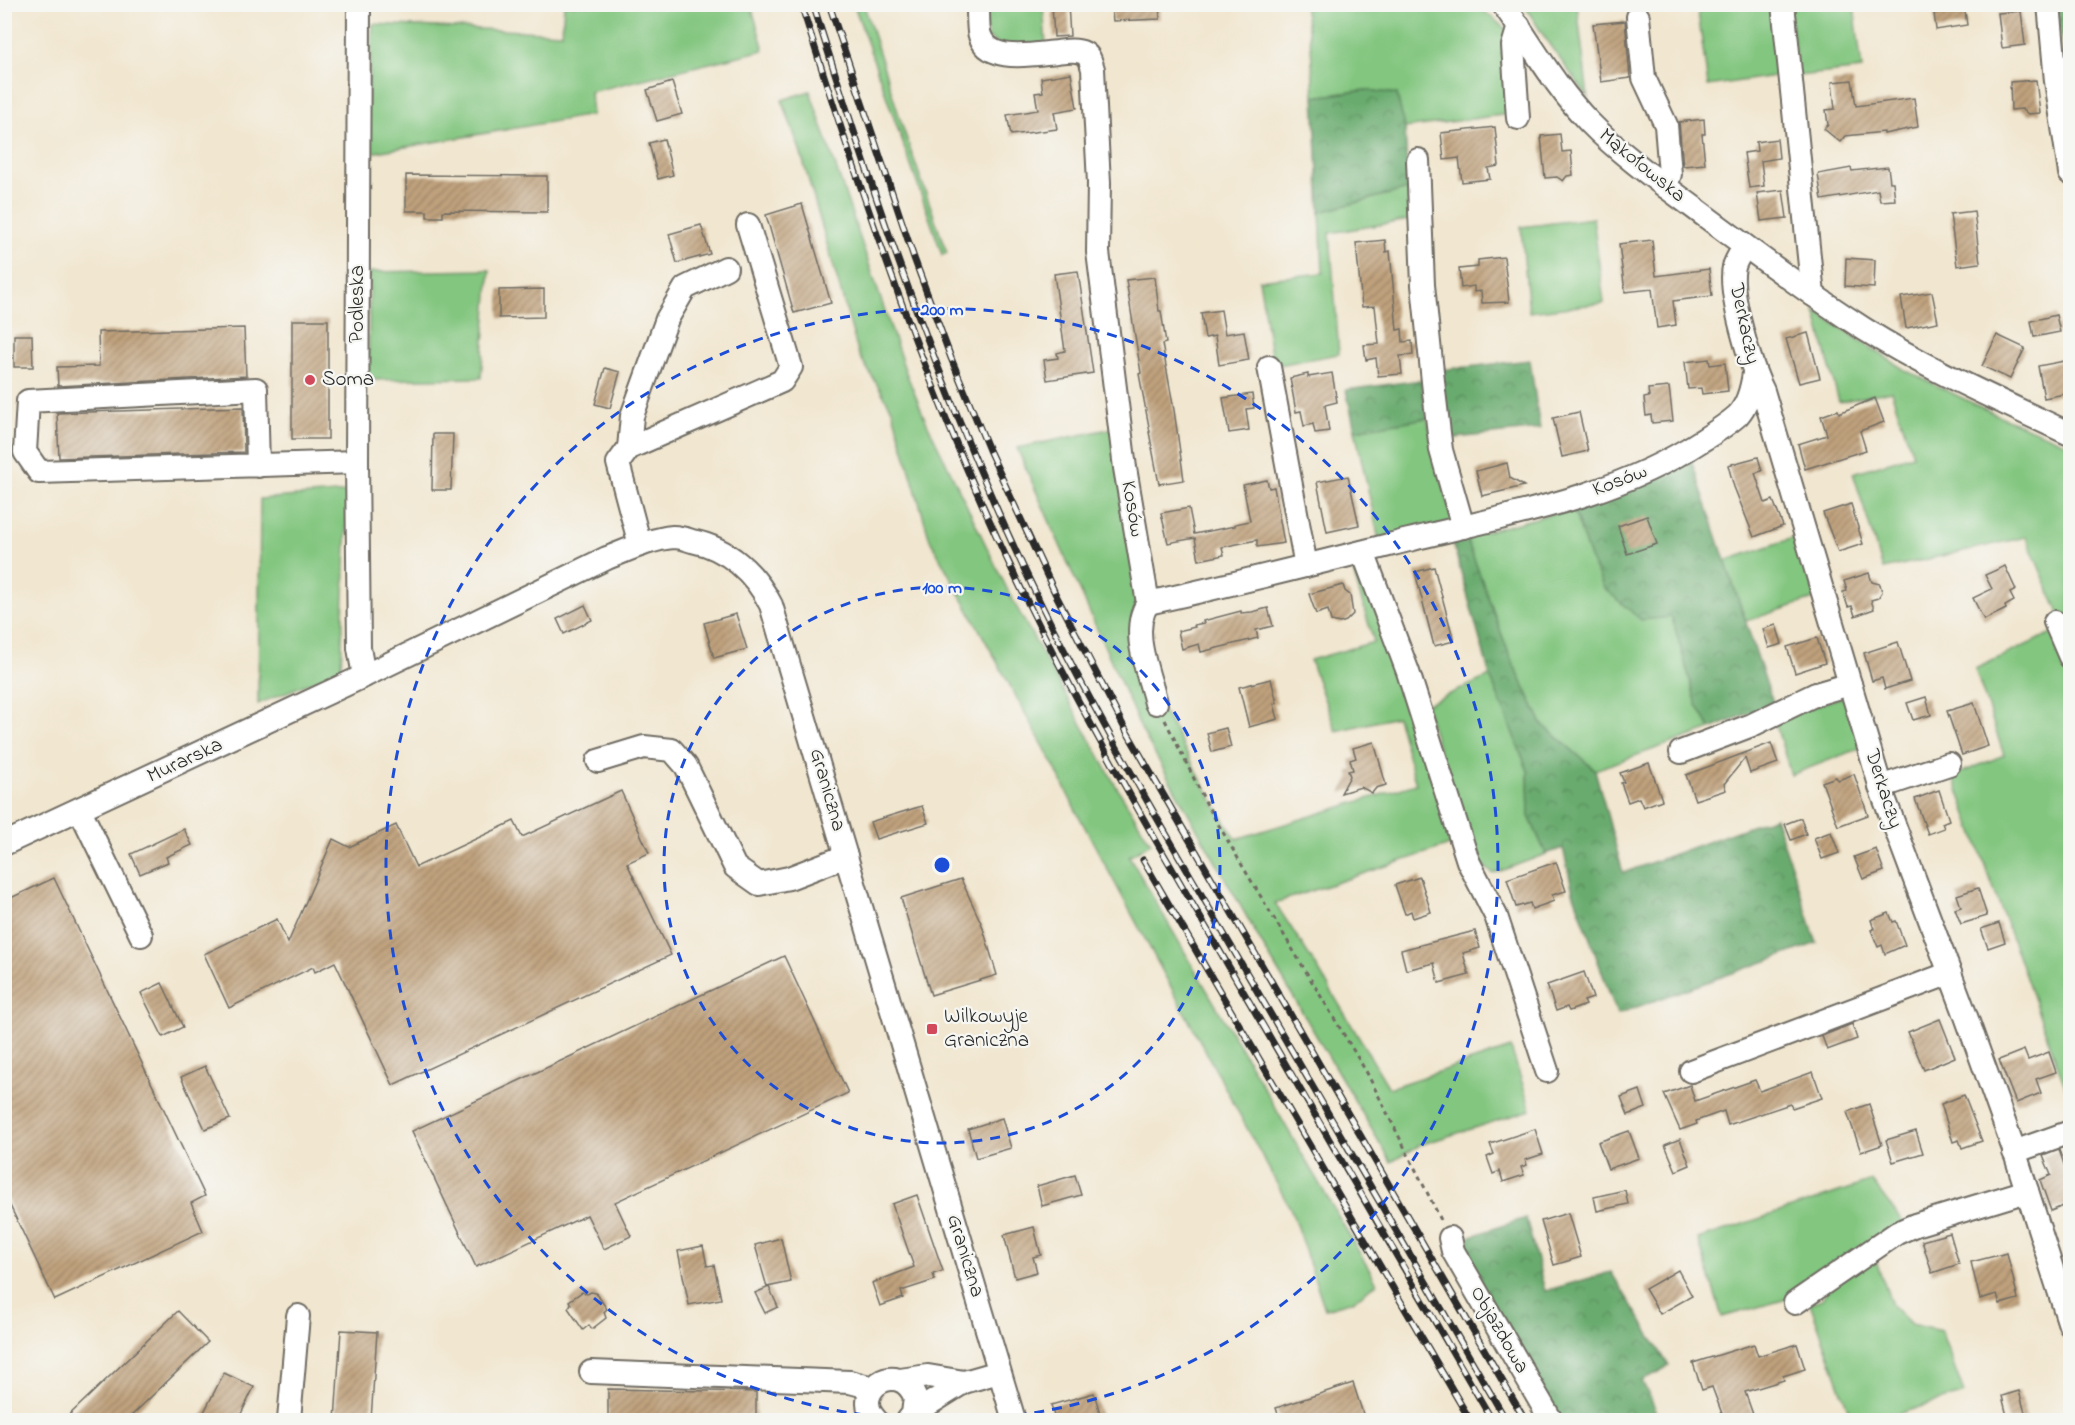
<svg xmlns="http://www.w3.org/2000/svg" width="2075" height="1425" font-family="'Indie Flower',sans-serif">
	<defs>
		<pattern id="forest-crowns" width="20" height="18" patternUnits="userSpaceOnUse" patternTransform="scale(1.5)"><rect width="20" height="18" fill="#69ab6e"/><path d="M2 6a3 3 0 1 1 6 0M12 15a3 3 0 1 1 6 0" fill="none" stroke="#578b5b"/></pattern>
		<pattern id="building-hatch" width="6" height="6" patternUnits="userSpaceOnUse" patternTransform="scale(1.5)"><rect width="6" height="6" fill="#c0a27d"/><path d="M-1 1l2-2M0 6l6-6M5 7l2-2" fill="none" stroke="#9c8467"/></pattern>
	</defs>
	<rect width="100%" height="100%" fill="#f6f6f2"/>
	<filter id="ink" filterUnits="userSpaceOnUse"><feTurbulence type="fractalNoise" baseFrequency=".0167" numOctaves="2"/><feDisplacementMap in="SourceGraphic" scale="12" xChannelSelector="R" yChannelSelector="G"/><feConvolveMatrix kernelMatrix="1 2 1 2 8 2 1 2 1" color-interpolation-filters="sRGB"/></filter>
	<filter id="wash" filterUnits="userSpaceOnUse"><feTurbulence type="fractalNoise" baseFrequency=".008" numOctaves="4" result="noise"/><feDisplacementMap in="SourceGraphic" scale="24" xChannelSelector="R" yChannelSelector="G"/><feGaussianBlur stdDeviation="1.35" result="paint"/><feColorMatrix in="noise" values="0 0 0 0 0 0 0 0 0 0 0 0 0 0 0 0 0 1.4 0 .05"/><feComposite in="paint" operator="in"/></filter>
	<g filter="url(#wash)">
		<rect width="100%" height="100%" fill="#f1e6cf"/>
		<g fill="#82c67f" stroke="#567855" stroke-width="1.5">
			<polygon points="564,5 751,5 764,50 590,92 592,115 364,154 373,24 562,33"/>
			<polygon points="854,5 864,5 904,131 947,253 942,255 941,251"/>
			<polygon points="983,5 1043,5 1046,45 1007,50 988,38"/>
			<polygon points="1304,5 1477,5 1507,30 1509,114 1405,128 1396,94 1366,90 1314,97 1311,47"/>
			<polygon points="1524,5 1577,5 1588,97 1549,44"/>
			<polygon points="1697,5 1775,5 1781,75 1708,86"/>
			<polygon points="1789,5 1854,5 1862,69 1798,76"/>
			<polygon points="810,91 905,370 925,419 1011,597 1116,786 1151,843 1129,856 1377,1283 1353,1301 1325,1309 1291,1210 1074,807 1051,760 930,540 892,409 859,355 800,150 782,100"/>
			<polygon points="1408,189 1409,220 1330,233 1339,354 1273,366 1259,280 1323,273 1320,212"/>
			<polygon points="1593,218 1604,303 1529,312 1521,227"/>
			<polygon points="490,270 481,378 368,380 370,272"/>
			<polygon points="1815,311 1905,370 1995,414 2070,445 2070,639 2026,537 1883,569 1853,473 1913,455 1891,391 1839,402"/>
			<polygon points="1427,418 1453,522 1379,540 1355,430"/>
			<polygon points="1114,428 1152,702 1166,715 1214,803 1236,839 1416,784 1397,717 1336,731 1310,660 1374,642 1351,565 1389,637 1456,843 1275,903 1318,969 1389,1088 1511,1048 1531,1110 1420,1145 1391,1162 1266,951 1142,731 1017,448"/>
			<polygon points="348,492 341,670 258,704 260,499"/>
			<polygon points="1573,508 1590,558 1604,588 1672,617 1697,705 1711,729 1595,770 1542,724 1510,657 1466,537"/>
			<polygon points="1796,537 1817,598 1746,621 1725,561"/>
			<polygon points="2054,632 2070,668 2070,921 2062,925 2070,946 2070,1100 1953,776 2004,755 1975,669"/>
			<polygon points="1490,676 1528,771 1529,816 1546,854 1493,874 1472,856 1425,705"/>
			<polygon points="1842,697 1848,704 1863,747 1791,775 1774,719"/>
			<polygon points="1872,1181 1904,1224 1787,1299 1722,1317 1698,1239"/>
			<polygon points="1875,1258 1892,1305 1911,1324 1941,1331 1964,1393 1879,1420 1852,1420 1810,1303 1822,1299 1831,1283"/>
		</g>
		<g fill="url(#forest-crowns)" stroke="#4a6b4c" stroke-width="1.5">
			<polygon points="2057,5 2070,5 2070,101 2069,102"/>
			<polygon points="1366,90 1397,94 1405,128 1408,189 1320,212 1314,97"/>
			<polygon points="1530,360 1540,429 1447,439 1440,370"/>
			<polygon points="1421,380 1427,418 1355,430 1346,390"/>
			<polygon points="1691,459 1773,703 1711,729 1697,705 1672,617 1641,620 1604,588 1590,558 1573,508"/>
			<polygon points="1466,537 1510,657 1542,724 1595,770 1623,873 1775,817 1817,943 1617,1014 1573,892 1563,848 1546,854 1529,816 1528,771 1490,676 1452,540"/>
			<polygon points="1526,1218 1545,1291 1611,1272 1669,1366 1642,1381 1661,1420 1559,1420 1462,1252 1471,1236"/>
		</g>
		<g id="blocks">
			<g fill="url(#building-hatch)">
				<polygon points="1052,4 1068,4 1070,36 1054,37"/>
				<polygon points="1111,4 1159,4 1160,19 1113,21"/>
				<polygon points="1933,4 1964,4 1967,25 1936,30"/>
				<polygon points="2021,11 2025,45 2002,48 1998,13"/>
				<polygon points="1625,21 1630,78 1601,82 1593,24"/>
				<polygon points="1071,73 1077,108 1054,112 1057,129 1011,135 1007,115 1038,110 1035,93 1043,92 1041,78"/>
				<polygon points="1852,80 1856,106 1914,98 1918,127 1884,134 1884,132 1845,136 1840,142 1824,129 1828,125 1826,110 1835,109 1832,82"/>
				<polygon points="2036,80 2040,113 2028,114 2022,109 2011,110 2010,82"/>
				<polygon points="672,82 682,114 657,121 647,90"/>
				<polygon points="1704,119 1705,134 1702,134 1705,164 1683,166 1679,122"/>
				<polygon points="1495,127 1499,166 1488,168 1490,179 1462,182 1459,158 1444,160 1441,133"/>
				<polygon points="1560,134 1562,152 1571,151 1573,175 1567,176 1563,181 1557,177 1545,178 1541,136"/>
				<polygon points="664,139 673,175 658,179 649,143"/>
				<polygon points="1777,139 1779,158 1761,161 1764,186 1749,188 1744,153 1757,151 1756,142"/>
				<polygon points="1888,167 1890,182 1893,182 1895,200 1880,201 1878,190 1822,200 1818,174 1851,168 1852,171"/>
				<polygon points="406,175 547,176 547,212 443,211 443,217 427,217 427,211 406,211"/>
				<polygon points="1783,190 1787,218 1761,221 1757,193"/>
				<polygon points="802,204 831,303 794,313 766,215"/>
				<polygon points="1974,211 1980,263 1957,266 1950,214"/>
				<polygon points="701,225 710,254 677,263 669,234"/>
				<polygon points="1385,240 1386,252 1390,251 1397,330 1402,329 1403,342 1412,341 1413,355 1400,356 1402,374 1378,376 1376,358 1366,360 1364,345 1379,344 1375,306 1362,307 1356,243"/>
				<polygon points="1652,240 1656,276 1709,269 1712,296 1673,301 1676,325 1657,328 1652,289 1625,292 1619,244"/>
				<polygon points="1504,257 1509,302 1482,303 1481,291 1474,292 1474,286 1461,288 1459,269 1478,267 1478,260"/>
				<polygon points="1846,258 1875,260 1874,288 1845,286"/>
				<polygon points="1078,271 1093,373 1047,380 1044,360 1058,358 1057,353 1065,351 1054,274"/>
				<polygon points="1155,277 1159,311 1161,311 1166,343 1162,344 1174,410 1184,480 1159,484 1149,432 1150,432 1139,374 1141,373 1126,280"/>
				<polygon points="544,289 544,317 499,318 499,290"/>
				<polygon points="1932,292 1938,322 1906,328 1901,297"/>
				<polygon points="1221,310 1225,334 1244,331 1249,360 1219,365 1215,336 1205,338 1201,313"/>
				<polygon points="2056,315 2060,332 2034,337 2031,321"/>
				<rect x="292" y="320" width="36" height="119"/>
				<polygon points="244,328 246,376 58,386 57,367 99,366 98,332"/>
				<polygon points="1808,333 1820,378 1799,383 1786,339"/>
				<polygon points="14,335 32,335 33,367 14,367"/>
				<polygon points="1997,335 2025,348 2010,379 1982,366"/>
				<polygon points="1709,359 1710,365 1725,363 1728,391 1702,394 1701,388 1688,389 1685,362"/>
				<polygon points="2070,360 2070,393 2044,398 2038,366"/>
				<polygon points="605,368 620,372 610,408 595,404"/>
				<polygon points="1332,373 1337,402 1325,405 1329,431 1315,433 1313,424 1304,426 1301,411 1296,412 1290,378 1308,374 1308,377"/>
				<polygon points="1669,387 1673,421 1652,423 1651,415 1646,416 1644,398 1649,397 1648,389"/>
				<polygon points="1252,394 1254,408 1246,409 1249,430 1229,433 1223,398"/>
				<polygon points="1875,398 1884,422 1860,431 1866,450 1805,469 1798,444 1827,435 1821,416 1838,410 1839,413"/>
				<polygon points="243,407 244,452 59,458 57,413"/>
				<polygon points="1579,412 1588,451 1562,457 1553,418"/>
				<polygon points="433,434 453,434 451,490 432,490"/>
				<polygon points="1758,457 1762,471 1755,473 1765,503 1773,500 1783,526 1754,537 1734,487 1728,465"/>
				<polygon points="1507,463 1510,478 1524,486 1482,496 1476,471"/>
				<polygon points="1348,476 1359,525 1327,532 1317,482"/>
				<polygon points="1267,480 1269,488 1274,487 1284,543 1257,547 1257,540 1222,547 1224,555 1199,560 1195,538 1168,543 1161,513 1189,508 1194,534 1235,526 1235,524 1250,521 1243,485"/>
				<polygon points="1851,504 1863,544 1838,552 1823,513"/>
				<polygon points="1647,516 1657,544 1627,554 1618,526"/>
				<polygon points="2005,566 2016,590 2010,593 2014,601 2005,606 2006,609 1984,620 1973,598 1992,589 1985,575"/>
				<polygon points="1434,567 1454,641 1434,646 1415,572"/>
				<polygon points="1869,573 1872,582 1880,584 1882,592 1878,598 1871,600 1874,609 1855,616 1852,606 1848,607 1843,592 1847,591 1844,581"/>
				<polygon points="1343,585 1345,591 1350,595 1353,614 1346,621 1340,623 1331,621 1328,610 1316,614 1309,594"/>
				<polygon points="585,605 592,620 564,634 557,619"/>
				<polygon points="1268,608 1273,626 1256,630 1258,638 1201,652 1199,644 1182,649 1178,631 1195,627 1194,625 1204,623 1203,621 1241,611 1241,613 1252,612"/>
				<polygon points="736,614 747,649 714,658 704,623"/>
				<polygon points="1776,625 1782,644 1769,648 1763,629"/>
				<polygon points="1817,638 1825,663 1795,673 1787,647"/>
				<polygon points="1898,642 1910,681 1885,689 1882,678 1872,681 1864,653"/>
				<polygon points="1271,679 1277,703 1274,704 1278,719 1249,727 1239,687"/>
				<polygon points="1926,697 1931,715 1913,720 1907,703"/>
				<polygon points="1974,703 1988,746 1962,755 1947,711"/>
				<polygon points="1226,728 1231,747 1212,752 1207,733"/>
				<polygon points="1374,742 1386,785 1376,788 1372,793 1361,787 1341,793 1350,776 1348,771 1353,770 1350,760 1356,758 1353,748"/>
				<polygon points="1771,743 1778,763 1750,773 1745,758 1724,784 1726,790 1695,800 1686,775"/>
				<polygon points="1649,763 1662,800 1643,807 1639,798 1628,802 1621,783 1624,782 1620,773"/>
				<polygon points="1854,774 1868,815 1838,826 1822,782 1836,777 1838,780"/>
				<polygon points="1939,790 1949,820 1942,823 1944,828 1928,834 1915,799"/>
				<polygon points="621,791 649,853 627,863 671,955 393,1085 335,962 315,972 313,967 229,1008 204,954 277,919 288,943 333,839 349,847 396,825 416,867 514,821 522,837"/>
				<polygon points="922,806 928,823 876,839 870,822"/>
				<polygon points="1801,818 1806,834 1791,840 1785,824"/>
				<polygon points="184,829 192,845 166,857 168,862 140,874 131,854"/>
				<polygon points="1831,832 1839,853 1822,859 1814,838"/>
				<polygon points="1876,849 1884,871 1863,879 1854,857"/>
				<polygon points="1556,862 1566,891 1552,895 1554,901 1532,909 1530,903 1516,907 1507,879"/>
				<polygon points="1420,877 1431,912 1413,918 1411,911 1405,914 1395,885"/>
				<polygon points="54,878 205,1196 191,1203 203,1231 55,1300 4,1193 4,901"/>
				<polygon points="961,879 982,925 997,975 931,995 901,898"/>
				<polygon points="1978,888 1987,916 1961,924 1955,909 1961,907 1957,895"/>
				<polygon points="1889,913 1893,922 1896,921 1905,945 1885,954 1882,945 1878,947 1871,930 1874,929 1871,920"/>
				<polygon points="1999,923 2005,942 1988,948 1981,929"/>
				<polygon points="1475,931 1480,948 1463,953 1469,975 1439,983 1434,963 1406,970 1401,950"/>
				<polygon points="784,956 848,1093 615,1202 631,1236 604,1249 587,1215 476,1267 412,1131"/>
				<polygon points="1584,972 1593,998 1584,1001 1586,1005 1569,1011 1567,1007 1556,1011 1547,985"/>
				<polygon points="162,983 183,1027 163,1037 141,993"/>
				<polygon points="1940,1019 1955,1057 1924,1070 1908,1032"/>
				<polygon points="1852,1024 1857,1039 1827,1050 1822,1036"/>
				<polygon points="2024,1050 2028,1060 2049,1052 2056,1072 2036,1079 2041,1093 2016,1103 1999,1060"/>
				<polygon points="205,1066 230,1119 205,1129 181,1077"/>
				<polygon points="1813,1072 1822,1098 1792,1108 1790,1104 1728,1125 1724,1111 1696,1121 1697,1124 1680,1130 1664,1094 1690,1085 1695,1101 1755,1080 1760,1091"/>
				<polygon points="1640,1090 1646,1108 1628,1115 1621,1097"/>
				<polygon points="1964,1095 1982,1141 1962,1148 1959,1140 1953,1142 1941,1104"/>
				<polygon points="1869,1104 1882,1145 1861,1152 1847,1112"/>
				<polygon points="1002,1118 1011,1148 976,1158 968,1129"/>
				<polygon points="1535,1129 1543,1154 1525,1160 1527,1165 1521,1167 1524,1175 1503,1182 1500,1171 1493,1174 1487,1157 1494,1154 1490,1144"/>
				<polygon points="1629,1131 1639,1158 1608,1169 1598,1142"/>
				<polygon points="1916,1131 1923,1153 1893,1162 1886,1140"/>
				<polygon points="1680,1139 1690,1165 1676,1171 1665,1145"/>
				<polygon points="2059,1150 2070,1181 2070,1203 2051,1211 2040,1180 2051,1175 2043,1156"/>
				<polygon points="1075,1175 1081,1195 1042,1206 1037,1186"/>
				<polygon points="1625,1190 1628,1204 1597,1211 1594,1197"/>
				<polygon points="917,1195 943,1271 933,1274 935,1280 901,1291 903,1298 880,1306 872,1283 914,1267 892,1204"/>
				<polygon points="1568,1213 1581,1257 1554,1265 1541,1221"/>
				<polygon points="1034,1227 1041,1255 1033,1257 1037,1272 1015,1278 1004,1235"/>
				<polygon points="1950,1233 1959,1264 1932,1273 1922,1241"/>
				<polygon points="781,1238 791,1282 767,1287 755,1245"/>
				<polygon points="703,1246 707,1266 714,1265 721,1299 689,1305 678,1251"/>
				<polygon points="2007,1253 2018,1299 2000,1304 1997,1294 1980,1299 1971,1262"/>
				<polygon points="1678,1270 1692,1296 1660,1314 1645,1289"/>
				<polygon points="769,1287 778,1307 765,1313 755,1293"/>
				<polygon points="582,1292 587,1294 591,1292 596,1293 607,1309 604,1312 606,1318 592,1329 589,1325 583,1330 568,1308 571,1304 569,1301"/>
				<polygon points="178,1311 208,1342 127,1420 64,1420"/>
				<polygon points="341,1330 377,1332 371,1420 335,1420"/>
				<polygon points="1754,1344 1758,1356 1797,1344 1805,1369 1783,1376 1784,1380 1745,1392 1755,1420 1737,1420 1735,1415 1724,1419 1712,1387 1702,1390 1693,1363"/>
				<polygon points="224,1373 254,1387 238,1420 200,1420"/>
				<polygon points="1353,1383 1365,1420 1280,1420 1276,1408"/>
				<polygon points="608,1389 756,1392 756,1420 608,1420"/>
				<polygon points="2019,1391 2027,1420 2008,1420 2002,1396"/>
				<polygon points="1094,1393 1102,1420 1055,1420 1051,1405"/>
			</g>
		</g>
	</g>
	<g filter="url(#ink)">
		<use href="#blocks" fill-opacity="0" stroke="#706c64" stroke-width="1.5"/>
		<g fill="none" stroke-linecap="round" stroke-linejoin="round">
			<g stroke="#706c64" stroke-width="26">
				<g id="minor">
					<polyline points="359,4 357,462 359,648 364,676"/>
					<path d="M978,4c0,9 0,20 1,28 7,33 54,22 78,20 8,-1 19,-3 27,1 6,3 7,10 9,16l6,114 -1,69 27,216 23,135c88,-19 174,-41 261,-63 99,-25 205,-42 292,-99 13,-8 26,-16 37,-26 10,-11 14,-28 16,-42"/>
					<path d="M1503,4c28,39 52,83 86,118 35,36 79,66 120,97 51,38 102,76 155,110 65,41 137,72 206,105"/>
					<polyline points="1783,4 1813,295"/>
					<polyline points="2049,4 2056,81 2070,173"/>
					<polyline points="1638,17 1644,78 1666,125 1670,174 1666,187"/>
					<polyline points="1518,118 1513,46 1519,26"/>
					<polyline points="1418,160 1423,285 1434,391 1441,450 1463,527"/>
					<path d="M1745,246c-4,7 -9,13 -11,21 -6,26 17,100 29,124l120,404 80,213 50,139 57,178"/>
					<polyline points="1269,367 1306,566"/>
					<polyline points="629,448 632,416 667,319 685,288 726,268"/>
					<polyline points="258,466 256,389 28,401 25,452 39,472 357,462"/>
					<polyline points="640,545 618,463 629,448 782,381 791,367 748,225"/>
					<polyline points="1363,552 1408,672 1468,861 1496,916 1547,1071"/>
					<path d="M1148,603c-19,28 1,70 8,100"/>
					<polyline points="2055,622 2070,657"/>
					<polyline points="1681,752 1752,725 1816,694 1850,684"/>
					<polyline points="598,761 644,747 672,750 686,766 735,867 759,884 789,878 846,856"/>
					<polyline points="1880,787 1949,764"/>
					<polyline points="80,810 141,935"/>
					<path d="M4,844l360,-168 243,-118c21,-8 44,-19 66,-21 6,0 13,2 19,4 36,7 63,32 79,64l243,815"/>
					<polyline points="1691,1071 1950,973"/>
					<polyline points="2014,1152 2070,1132"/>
					<polyline points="1450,1238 1453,1251 1551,1420"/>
					<polyline points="1795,1303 1897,1233 1915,1225 2027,1191"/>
					<polyline points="591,1372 850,1382 873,1388"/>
					<polyline points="900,1380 928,1376 964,1382"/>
					<polyline points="913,1414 964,1382 999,1372"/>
					<polyline points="289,1420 298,1316"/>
					<path d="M876,1420c-27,-28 22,-63 39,-23l-2,17 -5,6"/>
				</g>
			</g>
			<polyline stroke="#706c64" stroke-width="3" stroke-dasharray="4.5 4.5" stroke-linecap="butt" points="1165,720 1206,803 1243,867 1367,1073 1441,1220"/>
			<use href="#minor" stroke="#fff" stroke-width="22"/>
			<g stroke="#2b2b2b" stroke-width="7">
				<g id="rail">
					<path d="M801,4c65,205 133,408 228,601 61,124 131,243 200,362 88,151 176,302 263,453"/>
					<path d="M813,4c64,204 132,402 225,594 58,119 127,233 193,348 92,158 183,316 275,474"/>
					<polyline points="829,4 914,258 951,358 989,450 1055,593 1123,725 1525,1420"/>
					<polyline points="1143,860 1470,1420"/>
				</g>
			</g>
			<use href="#rail" stroke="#f6f6f2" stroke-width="4.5" stroke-dasharray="14" stroke-linecap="butt"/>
		</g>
	</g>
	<g fill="none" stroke="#1d4ed8" stroke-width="3" stroke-dasharray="10 8">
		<circle cx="942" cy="865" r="278"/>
		<path d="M918 1420A556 556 0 1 1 966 1420"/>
	</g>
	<g fill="#d1495b" stroke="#f6f6f2" stroke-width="2">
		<circle cx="310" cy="380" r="6"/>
		<rect x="926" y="1023" width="12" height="12" rx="3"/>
	</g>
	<g text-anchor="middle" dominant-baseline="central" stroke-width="4.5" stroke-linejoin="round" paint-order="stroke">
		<g font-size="21" fill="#2b2b2b" stroke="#f6f6f2">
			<text transform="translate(1642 166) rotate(39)">Mąkołowska</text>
			<text transform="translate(358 304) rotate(-90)">Podleska</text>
			<text transform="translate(1744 324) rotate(78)">Derkaczy</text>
			<text transform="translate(1620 481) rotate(-21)">Kosów</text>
			<text transform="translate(1132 509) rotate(80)">Kosów</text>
			<text transform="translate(185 761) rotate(-25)">Murarska</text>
			<text transform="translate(1883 789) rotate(72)">Derkaczy</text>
			<text transform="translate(827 790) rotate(74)">Graniczna</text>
			<text transform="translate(965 1256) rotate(73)">Graniczna</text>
			<text transform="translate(1499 1330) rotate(60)">Objazdowa</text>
		</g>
		<g font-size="21" fill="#2b2b2b" stroke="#f6f6f2" text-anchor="start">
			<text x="322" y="380">Soma</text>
			<text x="944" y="1017">Wilkowyje<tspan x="944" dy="24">Graniczna</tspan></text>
		</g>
	</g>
	<circle cx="942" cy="865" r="9" fill="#1d4ed8" stroke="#f6f6f2" stroke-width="3"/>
	<g font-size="18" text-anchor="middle" font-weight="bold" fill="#1d4ed8" stroke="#f6f6f2" stroke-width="4.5" stroke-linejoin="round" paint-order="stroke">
		<text x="942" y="315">200 m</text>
		<text x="942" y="593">100 m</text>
	</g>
	<rect width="2075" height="1425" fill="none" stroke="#f6f6f2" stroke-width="24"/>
</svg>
